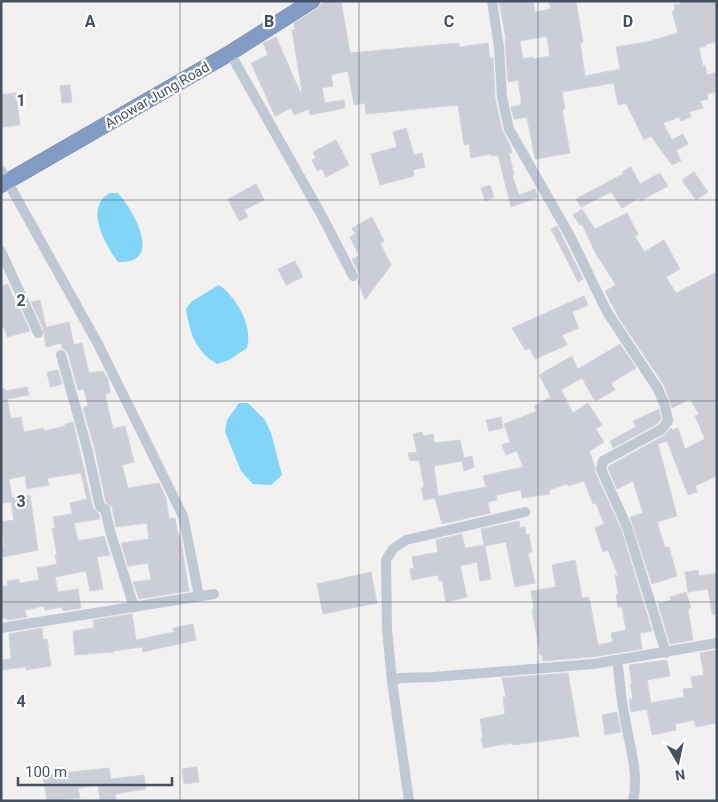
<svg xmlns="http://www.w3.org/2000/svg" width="718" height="802" font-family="Roboto,sans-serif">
	<rect width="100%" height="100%" fill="#f3f0f0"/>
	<g fill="#81d5f7">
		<path d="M110,193h8c16,18 46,71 0,69 -12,-16 -35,-55 -8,-69z"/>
		<path d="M219,285c18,13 34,41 28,63l-18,12 -12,4c-22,-13 -27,-31 -31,-55l6,-8z"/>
		<polygon points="239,403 248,403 265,420 271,433 282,475 271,485 253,484 241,471 225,432 227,420"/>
	</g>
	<g fill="#cbced6" stroke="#d3d5dc" fill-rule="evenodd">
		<polygon points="329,1 341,1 350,53 459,43 459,47 488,43 490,58 493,58 495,98 502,130 510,145 512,153 509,153 514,175 512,175 519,195 535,189 538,197 511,207 498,155 492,156 491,154 471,158 469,144 464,145 458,105 366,114 365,103 354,105 348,71 331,75 333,86 322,88 325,103 344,100 345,108 310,115 309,109 294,115 291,108 275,116 251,63 268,55 263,43 276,37 300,92 302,92 292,30 295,29 294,23 317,9 321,4"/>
		<path d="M499,1h34l2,11 16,-3 -2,-8h27l7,41 -3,1 5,33 35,-7 -4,-22 31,-5 31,-9 -6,-22h3l-1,-6 7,-1 -1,-3h37v41l-11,2v2l-7,2 4,18 2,-1 2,10 10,-3 -1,20 -9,2 1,5 -8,2 3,7 -14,4 2,5 -10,4 -2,-4 -16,6 9,17 11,-6 5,10 -12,6 5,11 -9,4 -21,-29 -7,4 -18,-37 -8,2 -4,-22 -52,9 3,17h-3l8,44 -35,6 -8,-42 -13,2 -3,-12 10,-2v-7l-3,-18 -10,2 -3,-43h1zM547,36l3,20 -17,3 -1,-2 -9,2 -3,-18z"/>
		<polygon points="70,85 72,102 62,103 60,86"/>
		<polygon points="16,93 20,125 1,127 1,95"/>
		<polygon points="406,128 414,155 422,153 425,167 413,170 414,176 380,185 371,154 397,147 393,132"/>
		<polygon points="336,140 349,165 326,177 322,169 317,171 312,160 316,158 313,152"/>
		<polygon points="631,167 640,184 660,173 668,186 640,201 639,198 622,208 611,192 581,207 576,199 623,174 622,172"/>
		<polygon points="694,172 708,192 696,200 683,182 683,179"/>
		<polygon points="256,184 264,200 244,210 248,217 239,221 228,199"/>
		<polygon points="490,185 494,197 485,201 481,188"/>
		<polygon points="582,209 595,229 627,213 638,234 635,236 644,252 664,240 680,269 666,277 676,293 717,272 717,476 695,486 697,492 688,495 667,441 658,444 677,516 657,522 665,548 669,547 677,576 652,584 630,517 643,513 633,481 617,489 608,468 609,466 665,435 671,428 672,430 678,428 685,449 705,439 695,416 699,414 690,399 672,408 664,385 619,318 605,291 616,285 596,254 582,224 580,225 573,215"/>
		<polygon points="372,217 384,241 380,243 391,265 365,300 358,281 360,277 359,273 352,259 359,256 350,237 355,234 352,228"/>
		<polygon points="557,226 583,279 578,282 551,229"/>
		<polygon points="295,261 303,277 286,285 278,269"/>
		<polygon points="8,284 16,305 18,305 30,331 7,337 4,327 1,328 1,286"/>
		<polygon points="584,296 588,305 572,312 579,328 562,335 567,345 535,359 530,348 525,350 512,328"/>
		<polygon points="40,300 46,327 43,328 31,302"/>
		<polygon points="69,322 74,345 82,343 89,373 103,371 108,379 110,393 105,394 113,429 125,426 134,462 122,465 128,488 159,483 166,498 169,519 175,518 178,535 180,535 189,591 139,599 133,582 151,580 148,563 128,566 121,543 149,539 147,523 116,527 112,507 106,502 94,446 83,408 88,406 84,389 78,390 68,353 62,348 61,343 46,347 43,328"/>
		<polygon points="620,344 636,368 611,383 615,390 595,401 582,378 561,390 573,413 588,403 602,425 596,429 604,442 589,451 595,467 595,472 621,529 652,631 640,633 642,649 592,657 543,661 542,655 540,655 532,609 534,609 531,591 556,587 552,565 575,560 582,598 589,597 598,645 613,642 611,633 626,630 622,607 618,607 616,594 618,594 615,575 618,575 608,550 603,552 595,528 604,524 596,503 593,504 584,481 568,486 567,484 549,490 550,494 537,496 522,498 521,490 496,495 497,500 488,502 490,513 442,524 435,498 424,500 421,488 424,487 419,460 410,461 408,453 417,452 413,434 422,432 423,436 433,434 434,443 460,440 464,458 472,456 474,467 464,471 462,461 434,466 438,496 486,487 483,476 523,467 517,451 506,455 502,445 510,442 504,424 537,411 534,406 551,397 539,375 572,356 578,369"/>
		<polygon points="58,370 62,384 50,387 47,372"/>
		<polygon points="27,387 29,395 7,399 11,419 21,417 24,432 44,428 44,431 65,426 65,424 73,422 93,508 99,514 100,519 74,523 78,541 104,536 110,555 97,557 103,589 90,591 86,571 55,577 58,592 78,589 81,608 63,611 62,607 45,610 44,606 25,610 27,617 7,620 7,618 1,619 1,586 8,586 7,581 19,579 20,583 39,580 37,568 57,564 55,555 57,555 52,528 55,528 53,517 72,514 70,503 87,499 81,473 47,478 49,485 27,489 25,476 9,479 12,498 30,495 38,550 3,557 1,546 4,546 1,522 14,520 11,502 1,503 1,389 5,389 6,391"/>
		<polygon points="659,409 661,419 657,424 613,448 610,441 636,427 633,421"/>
		<polygon points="501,417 503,428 489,431 486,420"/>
		<polygon points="519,521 520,528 525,527 526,535 529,534 532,552 528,553 535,583 515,587 506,542 485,546 491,579 480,581 477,562 460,566 467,597 446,602 442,580 439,581 438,575 412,580 410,569 414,568 412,557 438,552 436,540 462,534 465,548 484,545 481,529"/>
		<polygon points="698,570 699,576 717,573 717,614 712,614 708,589 688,592 685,572"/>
		<polygon points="371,572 377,603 323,614 317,584"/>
		<polygon points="686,592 691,608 688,609 693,640 670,644 658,604 671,600 670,597"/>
		<polygon points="132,614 136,640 174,632 173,628 193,624 196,640 143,652 142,647 113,651 114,652 75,655 73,631 94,628 93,620"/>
		<polygon points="42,628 43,640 47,639 51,666 26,670 26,667 1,670 1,660 11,659 9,634"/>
		<polygon points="717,650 717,723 696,727 694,720 675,724 676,730 652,735 647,709 631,712 629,699 633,699 630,684 632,684 629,665 667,660 670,676 647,680 651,703 684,697 683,689 693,688 691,677 704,675 700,653"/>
		<polygon points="568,673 579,736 513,745 512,743 483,748 481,738 483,738 480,719 505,714 503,697 506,697 502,678"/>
		<polygon points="617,712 621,732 605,735 602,715"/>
		<polygon points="197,767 199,782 184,784 182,769"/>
		<polygon points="109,768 111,779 144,775 146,789 115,794 116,801 100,801 98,785 78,788 80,798 47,801 43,775"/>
	</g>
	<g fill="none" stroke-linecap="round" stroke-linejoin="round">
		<g stroke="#6d88b1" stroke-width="16">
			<polyline id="highway" points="1,185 230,53 312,1"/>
		</g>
		<g stroke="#bfc9d3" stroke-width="10">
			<polyline points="492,1 499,48 502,97 509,129 570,236 607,312 658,389 665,406 668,421 662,429 603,461 601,469 627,527 666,653"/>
			<polyline points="230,53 322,216 353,276"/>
			<polyline points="1,170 98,344 183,516 199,596"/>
			<polyline points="1,251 38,333"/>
			<polyline points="61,355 87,448 100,507 105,509 110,531 134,607"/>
			<polyline points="1,628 214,594"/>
			<path d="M618,667c2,16 3,31 6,46 4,28 16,60 9,88"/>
			<polyline points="392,681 400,678 434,677 593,664 717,643"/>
			<polyline points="409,801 392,681 387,629 386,560 393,549 406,540 525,512"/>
		</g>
		<use href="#highway" stroke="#829dc5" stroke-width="15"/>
	</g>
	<path fill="none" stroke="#455160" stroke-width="1" stroke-opacity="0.55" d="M180,1v800M359,1v800M538,1v800M1,200h716M1,401h716M1,602h716"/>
	<g text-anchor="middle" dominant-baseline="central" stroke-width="4.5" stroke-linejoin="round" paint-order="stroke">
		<g font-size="14" fill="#455160" stroke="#fff">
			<text transform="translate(157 95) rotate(-30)">Anowar Jung Road</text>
		</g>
	</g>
	<g font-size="16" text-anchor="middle" font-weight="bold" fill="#455160" stroke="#fff" stroke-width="4.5" stroke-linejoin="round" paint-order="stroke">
		<text x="90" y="27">A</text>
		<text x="269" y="27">B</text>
		<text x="449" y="27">C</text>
		<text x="628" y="27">D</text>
		<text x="21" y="106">1</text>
		<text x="21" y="306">2</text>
		<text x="21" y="507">3</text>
		<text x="21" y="707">4</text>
	</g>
	<rect width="718" height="802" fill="none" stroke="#455160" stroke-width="5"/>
	<g transform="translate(678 762) rotate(171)" stroke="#ffffff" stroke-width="4" paint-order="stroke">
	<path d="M0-4L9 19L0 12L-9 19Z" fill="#455160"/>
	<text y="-8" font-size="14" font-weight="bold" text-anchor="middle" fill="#455160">N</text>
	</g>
	<path d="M18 777v8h154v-8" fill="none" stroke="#455160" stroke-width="2.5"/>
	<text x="25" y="777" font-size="15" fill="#455160" stroke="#ffffff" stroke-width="4" paint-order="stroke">100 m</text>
</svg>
